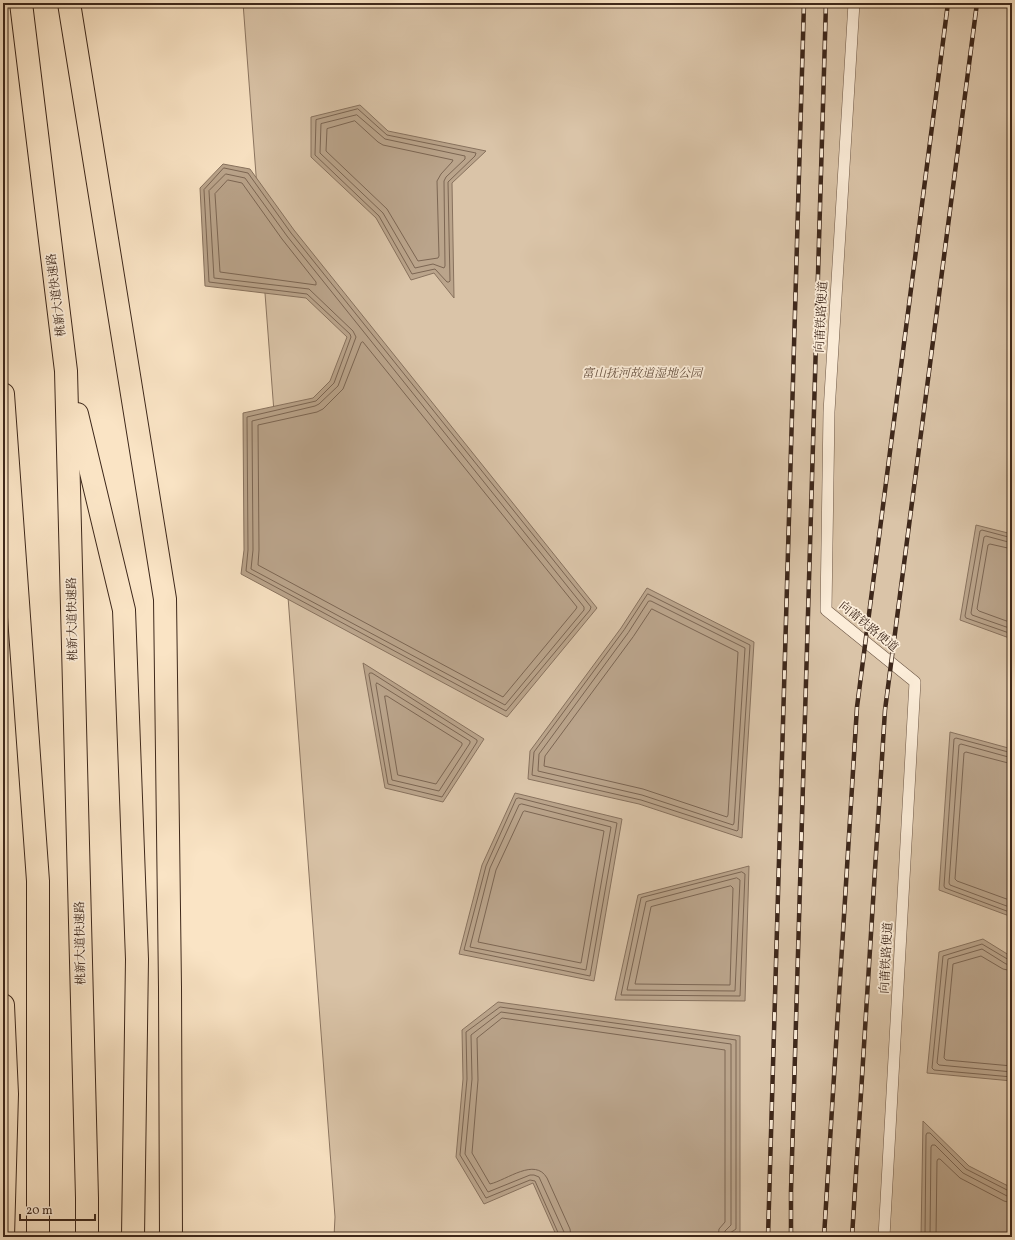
<svg xmlns="http://www.w3.org/2000/svg" width="1015" height="1240" font-family="Vollkorn,'Noto Serif SC',serif">
	<rect width="100%" height="100%" fill="#fae4c5"/>
	<filter id="stains"><feTurbulence type="fractalNoise" baseFrequency=".005" numOctaves="4"/><feColorMatrix values="0 0 0 0 .2 0 0 0 0 .09 0 0 0 0 .02 0 0 0 .5 -.17"/></filter>
	<radialGradient id="worn" r=".72"><stop offset=".6" stop-color="#630" stop-opacity="0"/><stop offset="1" stop-color="#630" stop-opacity=".3"/></radialGradient>
	<polygon fill="#dac4a8" stroke="#8c7662" points="243,3 1012,3 1012,1237 334,1237 335,1217"/>
	<g fill="#baa48b" stroke="#88725e">
		<polygon points="360,105 388,131 486,151 452,183 454,298 434,273 411,280 376,218 311,157 311,117"/>
		<polygon points="223,164 250,169 294,230 597,608 507,717 241,574 244,550 243,413 313,398 330,381 347,337 306,298 205,286 200,188"/>
		<polygon points="976,525 1012,534 1012,639 960,620"/>
		<polygon points="647,588 754,642 742,838 639,804 528,779 530,751 621,628"/>
		<polygon points="363,663 484,739 443,802 385,788"/>
		<polygon points="950,732 1012,749 1012,917 939,890"/>
		<polygon points="515,793 622,819 594,981 459,954 482,865"/>
		<polygon points="749,866 745,1001 615,1000 638,895"/>
		<polygon points="983,939 1012,957 1012,1081 927,1073 939,952"/>
		<polygon points="498,1002 740,1036 740,1233 727,1237 557,1237 533,1183 484,1204 456,1157 463,1079 462,1030"/>
		<polygon points="923,1121 969,1166 1012,1188 1012,1237 921,1237"/>
	</g>
	<g fill="none" stroke-linecap="round" stroke-linejoin="round">
		<g stroke="#7c6653" stroke-width="1">
			<polygon points="358,109 387,135 476,153 475,156 448,182 450,281 449,282 447,282 435,269 412,274 379,216 315,155 316,120"/>
			<polygon points="357,115 385,139 465,156 465,159 446,177 444,181 445,266 444,268 433,264 415,268 383,213 320,153 321,124"/>
			<polygon points="355,121 378,142 383,145 453,160 452,162 441,174 437,181 439,256 438,258 418,261 387,209 326,151 327,129"/>
			<polygon points="224,168 248,173 291,233 591,607 590,610 506,711 246,571 248,550 247,417 316,401 334,383 351,337 350,334 307,294 209,282 204,190"/>
			<polygon points="226,174 245,178 287,236 584,607 584,610 505,705 251,569 253,550 252,421 315,406 319,404 338,386 356,337 353,331 309,289 214,278 209,191"/>
			<polygon points="228,180 242,183 282,239 316,282 316,285 220,272 215,194"/>
			<polygon points="363,342 577,607 576,609 503,697 258,565 259,550 258,425 317,412 323,409 343,389 361,343"/>
			<polyline points="1012,538 982,530 980,531 965,616 966,618 1012,634"/>
			<polyline points="1012,543 986,536 984,537 971,613 972,615 1012,629"/>
			<polyline points="1012,549 990,544 988,545 977,609 979,611 1012,623"/>
			<polygon points="648,594 750,645 738,830 737,831 641,800 532,775 534,752 624,630"/>
			<polygon points="649,601 651,601 745,648 734,823 733,825 642,795 538,771 539,754 628,633"/>
			<polygon points="652,609 738,652 728,815 727,817 643,789 544,766 545,756 633,637"/>
			<polygon points="370,673 372,673 477,740 477,742 442,797 388,784 369,675"/>
			<polygon points="377,683 470,741 470,743 439,791 392,780 376,685"/>
			<polygon points="385,696 387,696 462,743 462,745 436,784 398,775"/>
			<polyline points="1012,753 956,738 954,739 944,886 945,888 1012,913"/>
			<polyline points="1012,758 961,744 959,745 949,883 950,885 1012,908"/>
			<polyline points="1012,764 966,752 964,753 955,879 957,881 1012,901"/>
			<polygon points="519,798 617,823 590,976 464,950 486,866 516,799"/>
			<polygon points="522,804 611,827 586,970 470,947 490,868 519,805"/>
			<polygon points="525,811 604,831 581,963 478,942 496,870 523,812"/>
			<polygon points="742,872 745,874 740,996 621,995 641,898"/>
			<polygon points="737,878 740,880 735,991 627,990 646,902"/>
			<polygon points="731,886 733,888 730,985 635,984 651,907"/>
			<polyline points="1012,960 1009,960 982,944 943,956 932,1068 934,1070 1012,1077"/>
			<polyline points="1012,965 1006,964 982,949 948,959 937,1063 939,1065 1012,1072"/>
			<polyline points="1012,971 1003,969 981,956 953,964 944,1058 946,1060 1012,1066"/>
			<polyline points="560,1237 535,1181 530,1180 486,1198 460,1155 467,1079 466,1032 500,1007 736,1040 736,1229 730,1233 729,1237"/>
			<polyline points="565,1237 564,1232 539,1177 534,1175 530,1175 488,1192 465,1154 472,1079 471,1035 501,1012 731,1044 731,1225 725,1231 724,1237"/>
			<path d="M571,1237l-1,-8 -23,-51c-12,-21 -40,2 -57,6l-18,-31 6,-73 -1,-42 25,-20 223,32v172l-6,7 -1,8"/>
			<polyline points="925,1237 926,1135 927,1133 930,1133 966,1169 1009,1191 1012,1192"/>
			<polyline points="930,1237 931,1147 932,1145 935,1145 963,1173 1007,1196 1012,1197"/>
			<polyline points="936,1237 937,1161 938,1159 940,1159 960,1178 1004,1201 1012,1203"/>
		</g>
		<g stroke="#6d5746" stroke-width="12">
			<polyline id="lane" points="854,3 829,412 826,610 915,682 884,1237"/>
		</g>
		<g stroke="#3e281b" stroke-width="24">
			<polyline id="primary" points="69,3 165,599 170,987 171,1237"/>
		</g>
		<g stroke="#3e281b" stroke-width="24">
			<g id="highway">
				<polyline points="21,3 66,371 87,1198 87,1237"/>
				<polyline points="3,394 38,881 38,1237"/>
				<polyline points="77,414 124,610 137,959 133,1237"/>
				<polyline points="3,1005 7,1094 3,1237"/>
			</g>
		</g>
		<use href="#lane" stroke="#fcedd9" stroke-width="11"/>
		<use href="#primary" stroke="#fae4c5" stroke-width="22"/>
		<use href="#highway" stroke="#fae4c5" stroke-width="22"/>
		<g stroke="#3e281b" stroke-width="4.5">
			<g id="rail">
				<polyline points="768,1237 804,3"/>
				<polyline points="791,1237 791,1191 826,3"/>
				<polyline points="824,1237 857,707 948,3"/>
				<polyline points="852,1237 885,710 977,3"/>
			</g>
		</g>
		<use href="#rail" stroke="#fcedd9" stroke-width="3" stroke-dasharray="9" stroke-linecap="butt"/>
	</g>
	<g text-anchor="middle" dominant-baseline="central" stroke-width="3.5" stroke-linejoin="round" paint-order="stroke">
		<g font-size="12" fill="#3e281b" stroke="#fcedd9">
			<text transform="translate(57 295) rotate(-97)">桃新大道快速路</text>
			<text transform="translate(822 317) rotate(-87)">向莆铁路便道</text>
			<text transform="translate(73 619) rotate(-91)">桃新大道快速路</text>
			<text transform="translate(868 627) rotate(39)">向莆铁路便道</text>
			<text transform="translate(81 943) rotate(-91)">桃新大道快速路</text>
			<text transform="translate(887 958) rotate(-87)">向莆铁路便道</text>
		</g>
		<g font-size="12" font-style="italic" fill="#654f3e" stroke="#fcedd9">
			<text x="642" y="374">富山抚河故道湿地公园</text>
		</g>
	</g>
	<rect width="1015" height="1240" fill="none" stroke="#fae4c5" stroke-width="16"/>
	<rect x="4" y="4" width="1007" height="1232" fill="none" stroke="#3e281b" stroke-width="2"/>
	<rect x="8" y="8" width="999" height="1224" fill="none" stroke="#3e281b"/>
	<path d="M20 1214v6h75v-6" fill="none" stroke="#3e281b" stroke-width="2"/>
	<text x="26" y="1214" font-size="12" fill="#3e281b" stroke="#fcedd9" stroke-width="3" paint-order="stroke">20 m</text>
	<rect width="100%" height="100%" filter="url(#stains)"/>
	<rect width="100%" height="100%" fill="url(#worn)"/>
</svg>
